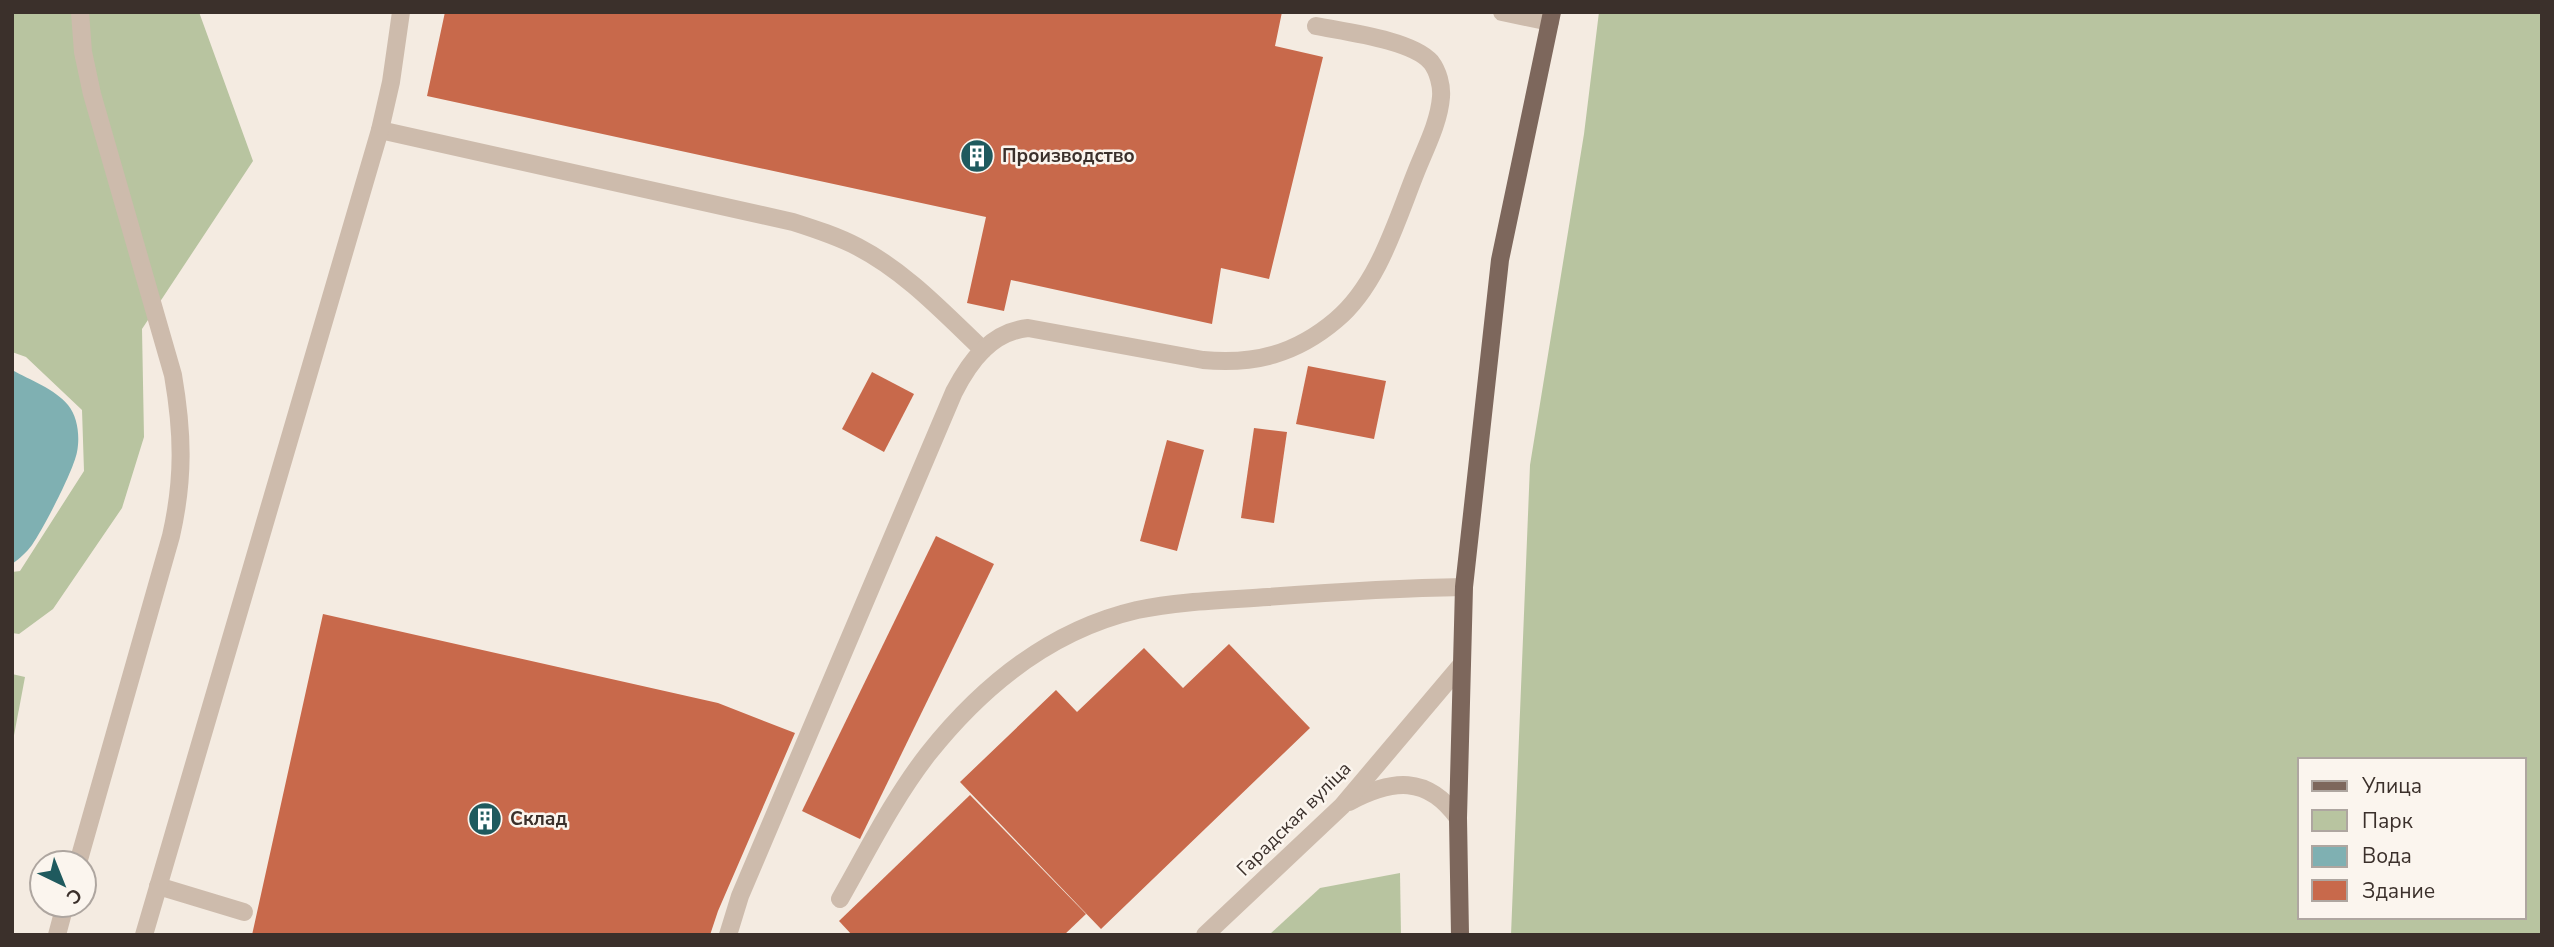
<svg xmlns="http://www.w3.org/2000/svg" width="2554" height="947" font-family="'Nunito Sans',sans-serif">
	<rect width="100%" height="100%" fill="#f4ebe1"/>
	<g fill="#b8c4a0" fill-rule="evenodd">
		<polygon points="12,12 199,12 253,161 142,329 144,437 122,508 53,609 19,634 12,633 12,572 20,571 84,471 82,410 26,357 12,352"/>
		<path d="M1599,12h943v923h-1031l19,-470 54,-331zM2300,760h224v157h-224z"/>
		<polygon points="12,674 25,677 12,746"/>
		<polygon points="1400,873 1401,935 1269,935 1320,888"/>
	</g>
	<path fill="#7fb0b2" d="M12,370c18,10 43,19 56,35 10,12 12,32 9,47 -4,20 -33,75 -45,93 -5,7 -13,14 -20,19z"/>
	<g fill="#c8694b">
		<polygon points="445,12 1282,12 1275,46 1323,57 1269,279 1221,268 1212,324 1011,280 1004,311 967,303 986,217 427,96"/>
		<polygon points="1308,366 1386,381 1374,439 1296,424"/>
		<polygon points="872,372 914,394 884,452 842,429"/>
		<polygon points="1254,428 1287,432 1274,523 1241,518"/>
		<polygon points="1167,440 1204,450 1177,551 1140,541"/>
		<polygon points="936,536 994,564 860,839 802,811"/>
		<polygon points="323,614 718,703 795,733 718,911 710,935 252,935"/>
		<polygon points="1229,644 1310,728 1101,929 960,782 1056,690 1077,712 1144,648 1183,688"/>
		<polygon points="970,795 1086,914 1064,935 852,935 839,921"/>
	</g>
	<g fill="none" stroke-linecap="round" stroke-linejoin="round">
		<g stroke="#cdbbac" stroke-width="18">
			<polyline points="1502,12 1550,22"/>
			<path d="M380,130l413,92c22,7 44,14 65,25 48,25 86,66 125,103"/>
			<path d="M1349,802c43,-23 78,-27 109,16"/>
			<path d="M78,863l93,-327c13,-57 12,-103 2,-161l-81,-281 -9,-42 -3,-40"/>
			<polyline points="158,886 244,912"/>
			<path d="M840,899c28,-49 53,-100 88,-145 54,-68 123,-124 209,-144 43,-9 88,-10 131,-13 66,-5 130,-9 196,-10"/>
			<polyline points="57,935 65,905"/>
			<polyline points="144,935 380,130 391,82 401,12"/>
			<path d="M728,935l12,-39 214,-504c16,-31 37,-60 74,-64l175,32c51,5 93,-6 133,-40 42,-35 60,-98 80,-148 9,-23 23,-49 25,-75 1,-11 -3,-26 -10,-35 -19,-22 -85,-30 -115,-36"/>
			<polyline points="1205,935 1342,806 1462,664"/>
		</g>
		<polyline stroke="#7d675c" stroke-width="18" points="1460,935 1458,818 1464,587 1500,260 1552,12"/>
	</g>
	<defs>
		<g id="building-disc" transform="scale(1.75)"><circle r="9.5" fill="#1f5a5e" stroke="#fbf5ee"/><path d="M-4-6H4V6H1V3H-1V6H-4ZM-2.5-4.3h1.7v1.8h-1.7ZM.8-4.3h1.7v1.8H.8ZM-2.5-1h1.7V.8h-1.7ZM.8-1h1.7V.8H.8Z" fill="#fff"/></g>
	</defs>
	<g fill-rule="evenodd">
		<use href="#building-disc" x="977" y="156"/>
		<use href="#building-disc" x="485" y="819"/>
	</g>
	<g text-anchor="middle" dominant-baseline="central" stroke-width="5" stroke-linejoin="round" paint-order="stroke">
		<g font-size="19" font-weight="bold" fill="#3b302b" stroke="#fbf5ee" text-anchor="start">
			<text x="1002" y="156">Производство</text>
			<text x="510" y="819">Склад</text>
		</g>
		<g font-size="19" fill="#3b302b" stroke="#fbf5ee">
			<text transform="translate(1294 819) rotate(-45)">Гарадская вуліца</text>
		</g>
	</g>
	<rect width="2554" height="947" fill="none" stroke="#3b302b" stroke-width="28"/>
	<rect x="2298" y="758" width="228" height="161" fill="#fbf5ee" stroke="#aea6a0" stroke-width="2"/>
	<rect x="2312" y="781" width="35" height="10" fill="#7d675c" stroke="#aea6a0" stroke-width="2"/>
	<text x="2362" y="793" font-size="21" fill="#3b302b">Улица</text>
	<rect x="2312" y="810" width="35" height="21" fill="#b8c4a0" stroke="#aea6a0" stroke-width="2"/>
	<text x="2362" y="828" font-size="21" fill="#3b302b">Парк</text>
	<rect x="2312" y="846" width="35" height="21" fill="#7fb0b2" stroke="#aea6a0" stroke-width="2"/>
	<text x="2362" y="863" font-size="21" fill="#3b302b">Вода</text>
	<rect x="2312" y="880" width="35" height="21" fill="#c8694b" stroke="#aea6a0" stroke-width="2"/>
	<text x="2362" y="898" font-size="21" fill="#3b302b">Здание</text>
	<g transform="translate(63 884) rotate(137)"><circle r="33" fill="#fbf5ee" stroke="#aea6a0" stroke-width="2"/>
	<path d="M0-5L12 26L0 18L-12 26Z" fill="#1f5a5e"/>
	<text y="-10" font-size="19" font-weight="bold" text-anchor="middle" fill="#3b302b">С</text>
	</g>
</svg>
